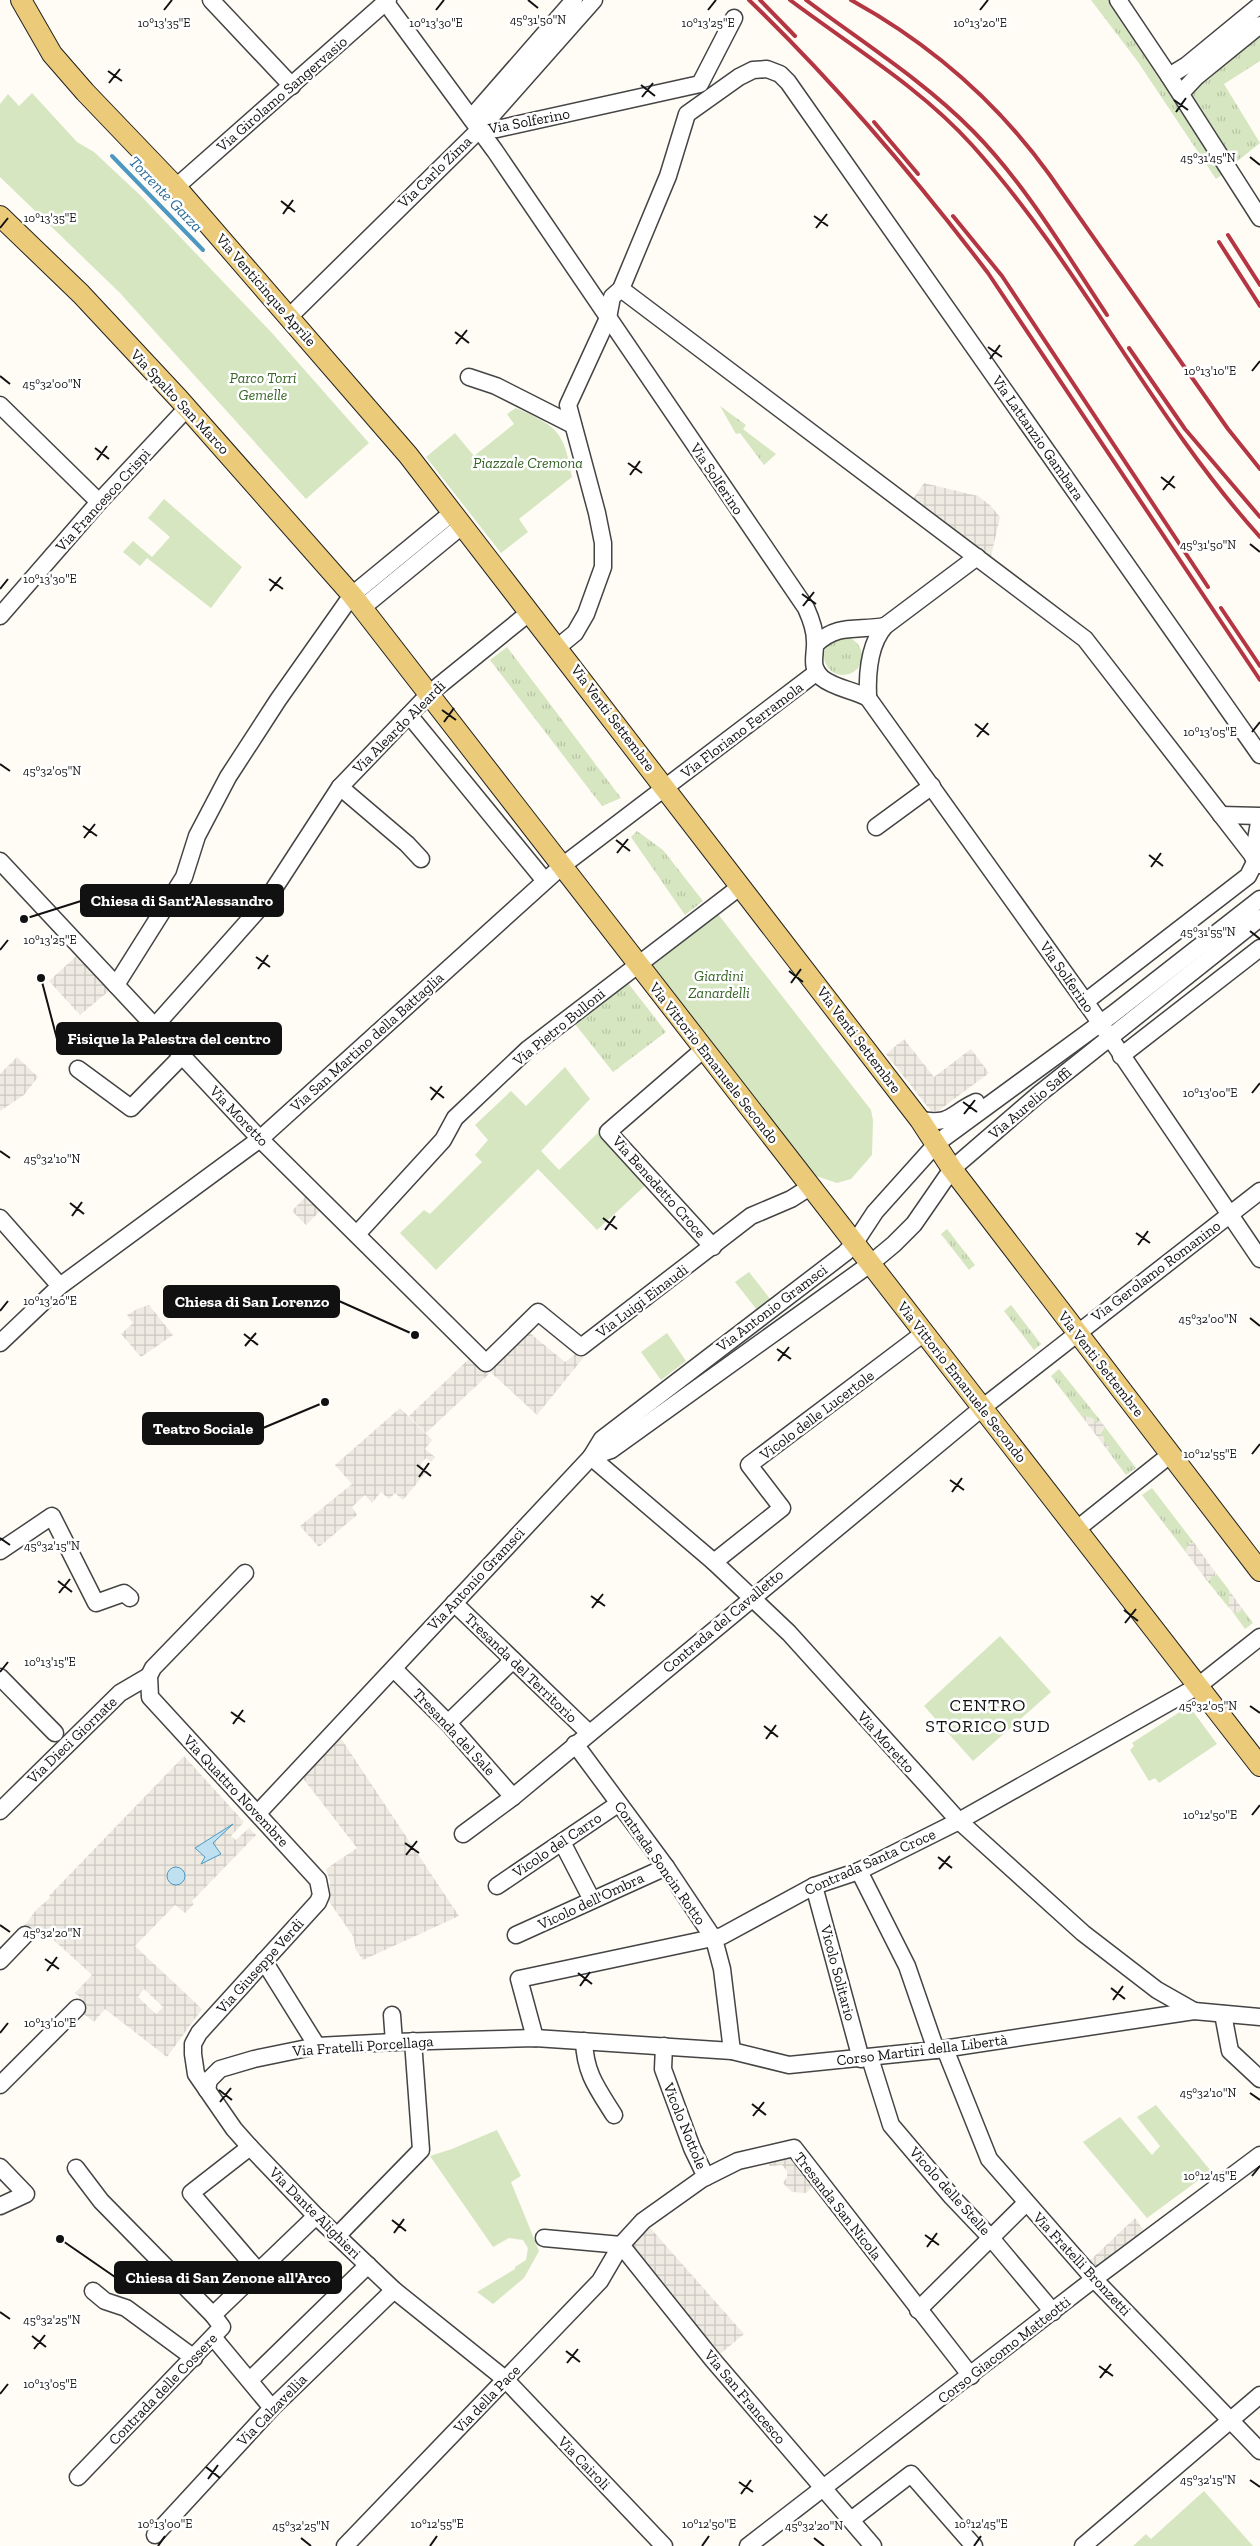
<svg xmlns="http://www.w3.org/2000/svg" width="1260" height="2546" font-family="'Zilla Slab',serif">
	<defs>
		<pattern id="grass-tufts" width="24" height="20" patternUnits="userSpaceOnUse" patternTransform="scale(1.25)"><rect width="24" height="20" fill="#d6e6c1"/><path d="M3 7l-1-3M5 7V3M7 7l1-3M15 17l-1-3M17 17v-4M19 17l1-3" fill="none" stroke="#b7c4a5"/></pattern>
		<pattern id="plaza-grid" width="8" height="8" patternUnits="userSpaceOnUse" patternTransform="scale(1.25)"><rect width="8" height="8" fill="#efebe3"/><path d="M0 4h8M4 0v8" fill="none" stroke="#ccc8c2"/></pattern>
	</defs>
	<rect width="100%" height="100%" fill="#fefcf5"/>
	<g fill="url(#grass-tufts)">
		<polygon points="1091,0 1108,0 1116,10 1223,174 1216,179 1138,62"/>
		<polygon points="1260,33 1260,61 1224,84 1260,143 1235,163 1193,97 1193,90"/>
		<polygon points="720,406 746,425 743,429 776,454 764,465 740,433 736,434"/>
		<circle cx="843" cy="656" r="19"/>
		<polygon points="507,647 621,798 602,806 490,660"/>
		<polygon points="637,831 663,850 703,901 685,915 631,837"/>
		<polygon points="628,983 666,1032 613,1072 575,1024"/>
		<polygon points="947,1229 975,1265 969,1270 941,1234"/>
		<polygon points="1011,1305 1041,1344 1034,1350 1004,1311"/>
		<polygon points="1059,1369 1100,1420 1098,1424 1095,1423 1094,1419 1083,1418 1051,1376"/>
		<polygon points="1105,1427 1136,1468 1126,1475 1108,1451 1100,1434"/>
		<polygon points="1152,1488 1195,1544 1190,1545 1186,1550 1188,1555 1142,1495"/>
		<polygon points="1215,1572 1229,1590 1229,1608 1205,1578 1216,1575"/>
		<polygon points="1241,1607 1253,1623 1245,1629 1232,1611 1239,1612"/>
	</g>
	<g fill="#d6e6c1">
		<polygon points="32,93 77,142 94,152 141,196 272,333 369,443 306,499 120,293 0,177 0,104 8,94 19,106"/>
		<path d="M516,408c42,19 48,23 56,69l-53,42 9,13 -27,21 -75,-96 29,-24 19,23 40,-32 -7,-10z"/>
		<polygon points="164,499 242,567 211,608 147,558 140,566 123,552 133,541 152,557 170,537 148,518"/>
		<polygon points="718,914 871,1110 873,1120 872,1155 851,1179 837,1183 813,1175 651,967"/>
		<polygon points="565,1067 590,1099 541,1151 559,1170 601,1130 648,1183 597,1230 538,1169 436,1270 400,1233 424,1210 430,1214 482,1162 475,1155 488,1140 475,1125 511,1091 526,1106"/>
		<polygon points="749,1272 771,1300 757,1310 735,1282"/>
		<polygon points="667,1333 686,1361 661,1380 641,1352"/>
		<polygon points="1000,1636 1051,1692 973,1761 924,1706"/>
		<polygon points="1189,1706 1217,1744 1159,1783 1155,1778 1149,1781 1130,1750 1134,1746 1132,1743"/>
		<polygon points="1156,2105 1211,2171 1147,2218 1083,2142 1120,2117 1152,2155 1160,2146 1137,2117"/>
		<polygon points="497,2130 521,2176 511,2182 539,2251 524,2278 493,2304 477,2292 515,2269 515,2267 526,2260 528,2248 523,2240 509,2238 493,2247 430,2156 452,2149"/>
		<polygon points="1204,2491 1253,2546 1133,2546 1146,2534 1151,2539"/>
	</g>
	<g fill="url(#plaza-grid)" fill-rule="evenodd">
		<polygon points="924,483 978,496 991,506 1000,517 990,561 913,499"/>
		<polygon points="83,950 116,985 80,1015 49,981"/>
		<polygon points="904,1039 934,1077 971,1049 989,1073 938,1111 931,1111 886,1054"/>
		<polygon points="17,1057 38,1077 24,1095 0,1111 0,1074"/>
		<polygon points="307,1195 322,1209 306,1225 292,1211"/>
		<polygon points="149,1305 173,1335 141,1357 121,1334 133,1323 127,1315 137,1309"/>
		<polygon points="525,1329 565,1362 578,1352 584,1357 537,1415 486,1368"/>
		<polygon points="471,1357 489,1374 426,1433 409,1416"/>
		<polygon points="400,1408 432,1440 425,1449 435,1457 431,1462 426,1458 420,1465 427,1471 403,1500 395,1493 389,1499 381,1492 372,1503 365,1495 352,1507 357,1515 319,1547 300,1526 352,1484 335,1465"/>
		<polygon points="1085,1416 1093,1418 1096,1424 1100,1420 1105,1427 1100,1434 1104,1437 1104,1442 1109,1445 1108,1451 1083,1418"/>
		<polygon points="1189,1542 1195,1544 1215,1572 1215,1576 1211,1576 1210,1581 1205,1578 1188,1555 1186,1550"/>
		<polygon points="1229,1590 1241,1607 1241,1611 1239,1611 1239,1613 1232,1611 1229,1608"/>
		<polygon points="340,1737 459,1916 363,1960 356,1950 353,1936 328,1900 330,1882 326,1869 357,1848 302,1777"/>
		<path d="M184,1756l60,66 -13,14 5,4 13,-12 7,7 -64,66 2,3 -9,9 -10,-8 -40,41 67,63 -35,48 -62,-48 -11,13 -12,-9 -5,-5 2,-12 -4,-3 17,-18 -47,-43 -13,10 -11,-12 16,-21 13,-11 -1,-2zM230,1826l-17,17 8,11 -20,9 4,-6 -10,-9zM144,1989l19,18 -7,7 -18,-17z"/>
		<polygon points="794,2148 819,2180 806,2193 792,2192 783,2183 787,2177 787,2171 782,2165 770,2166 762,2155"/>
		<polygon points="1135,2218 1149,2238 1094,2279 1083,2267"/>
		<polygon points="645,2222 744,2334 713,2360 621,2246"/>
	</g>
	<g fill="#bfe0f1" stroke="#4d98c0">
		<polygon points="233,1824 213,1843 221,1854 201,1864 205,1857 195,1848"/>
		<circle cx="176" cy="1876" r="9"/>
	</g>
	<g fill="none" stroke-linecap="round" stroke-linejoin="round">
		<polyline stroke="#4d98c0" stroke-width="4" points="112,156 203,250"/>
		<g stroke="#444" stroke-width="19">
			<g id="minor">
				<polyline points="211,0 292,86"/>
				<path d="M384,0l111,151 311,457c5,11 9,21 9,33 1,14 -6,26 7,37 12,10 32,12 46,20l226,316 166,245"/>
				<polyline points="1118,0 1169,76 1260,218"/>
				<polyline points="1169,76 1187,65 1260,5"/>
				<polyline points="1181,93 1196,77 1260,25"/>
				<polyline points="471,118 574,0"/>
				<polyline points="479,130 497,129 700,84 734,18"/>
				<polyline points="176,187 388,0"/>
				<polyline points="621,289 1085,639 1260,865"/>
				<polyline points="290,316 479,130 594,0"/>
				<polyline points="469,377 496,386 573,425"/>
				<polyline points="0,405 99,502"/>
				<polyline points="362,608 463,525"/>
				<polyline points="0,616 99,502 187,408"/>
				<path d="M816,644c22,-21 41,-13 69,-18"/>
				<polyline points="558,647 575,633 586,614 603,567 603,543 597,513 568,405 608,318 612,297 621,289 668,176 687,114 739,77 753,70 767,69 780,74 788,82 1260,755"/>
				<path d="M868,698c-1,-24 1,-54 17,-72l92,-69"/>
				<polyline points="409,715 545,881"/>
				<polyline points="340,787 407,844 421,859"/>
				<polyline points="1221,815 1260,816"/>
				<polyline points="876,827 932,786"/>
				<polyline points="1253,857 1260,817"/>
				<polyline points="0,861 260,1139 486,1363 538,1312 581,1347 751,1216 791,1199 810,1187"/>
				<polyline points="116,985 184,877 197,836 228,777 278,700 352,595 453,512"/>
				<polyline points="1085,1002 1248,876 1256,860"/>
				<polyline points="155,1026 266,901 340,787 430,693 530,612"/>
				<polyline points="704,1049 608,1132 713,1247"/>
				<polyline points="1121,1056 1260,948"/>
				<polyline points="78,1069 131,1108 182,1056"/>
				<path d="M920,1120c32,5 30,-6 56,-18"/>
				<polyline points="0,1218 60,1286"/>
				<polyline points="357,1234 443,1140 455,1118 528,1049 741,886"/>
				<polyline points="0,1343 60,1286 260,1139 562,866 817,672"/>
				<polyline points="591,1457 611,1450 870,1264 894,1244 914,1224 952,1169 1039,1094 1260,918"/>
				<polyline points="591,1457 714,1562 789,1633 959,1821 1083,1933 1157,1990 1194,2011"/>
				<polyline points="1077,1529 1171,1454"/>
				<polyline points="0,1551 52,1516 96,1603 124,1593 130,1598"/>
				<polyline points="714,1562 782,1508 749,1465 924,1333"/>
				<polyline points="245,1573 153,1668 149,1676 150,1697 318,1880 321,1895 318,1902 199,2033 193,2044 193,2054 196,2074 234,2129 250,2147 316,2216 394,2290 505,2379 664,2546"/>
				<polyline points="454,1603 588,1732"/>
				<polyline points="394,1669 448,1723 513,1797"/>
				<polyline points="0,1677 55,1733"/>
				<polyline points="448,1723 513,1660"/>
				<polyline points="575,1744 666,1867 714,1939 722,1969 732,2051"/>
				<polyline points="0,1811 120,1693 149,1676"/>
				<polyline points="258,1813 591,1457 602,1439 845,1253 854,1244 875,1212 937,1143 1113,1014 1260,899"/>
				<polyline points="463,1834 513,1797 982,1408 1260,1191"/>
				<polyline points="562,1842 592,1900"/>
				<polyline points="859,1871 907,1966 936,2050"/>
				<polyline points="497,1886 618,1804"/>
				<polyline points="814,1886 861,2059"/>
				<polyline points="516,1935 666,1867"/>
				<polyline points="0,1961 25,1935"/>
				<polyline points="264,1961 317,2046"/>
				<polyline points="1223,2014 1230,2051 1260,2079"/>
				<polyline points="392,2015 394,2042"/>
				<polyline points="535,2038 519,1979 722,1936 814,1886 859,1871 959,1821 1198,1686 1260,1637"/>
				<path d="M584,2041c1,32 13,47 30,74"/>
				<polyline points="664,2046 663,2069 692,2148 706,2177"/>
				<polyline points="945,2049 989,2159 1094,2279 1260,2451"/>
				<polyline points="870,2058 891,2125 952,2197 991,2238 1053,2312"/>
				<polyline points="0,2085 77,2008"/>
				<polyline points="207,2090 209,2080 220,2069 254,2059 317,2046 394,2042 535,2038 732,2051 789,2065 936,2050 1194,2011 1260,2017"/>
				<polyline points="250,2147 191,2193 258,2271"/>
				<polyline points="0,2167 26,2194 0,2206"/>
				<polyline points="76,2168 101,2201 213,2315"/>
				<polyline points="337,2236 421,2150 413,2041"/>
				<polyline points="544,2238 621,2245"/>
				<polyline points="621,2245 713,2360 873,2546"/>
				<polyline points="93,2291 105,2301 126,2308 194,2358"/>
				<polyline points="918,2310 1026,2203"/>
				<polyline points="213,2337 272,2408"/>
				<polyline points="250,2380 368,2265"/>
				<polyline points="78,2477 222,2327 213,2315 316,2216"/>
				<polyline points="851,2520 911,2474 974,2546"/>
				<polyline points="155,2535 272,2408 394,2290"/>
				<polyline points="345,2546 600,2281 621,2245 643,2221 702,2179 738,2161 794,2148 971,2376"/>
				<polyline points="748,2546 1094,2279 1260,2155"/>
				<polyline points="1083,2546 1260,2395"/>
			</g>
		</g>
		<g stroke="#222" stroke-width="22">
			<g id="major">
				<polyline points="21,0 52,54 85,92 176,187 408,455 920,1120 952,1169 1260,1571"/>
				<polyline points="0,216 81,294 179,399 352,595 1260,1766"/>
			</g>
		</g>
		<use href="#minor" stroke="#fff" stroke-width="16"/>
		<use href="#major" stroke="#ebca79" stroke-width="20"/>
		<g stroke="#b43642" stroke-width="4">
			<path d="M749,0c87,84 166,177 239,273l272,407"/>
			<polyline points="760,0 795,36"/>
			<path d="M790,0c61,46 131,88 182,145 109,121 179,271 288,392"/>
			<path d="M806,0c56,42 118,81 167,131 53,54 92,121 134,184"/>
			<path d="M851,0c78,43 146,102 198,174l179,255 32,40"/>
			<polyline points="874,122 918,174"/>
			<polyline points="953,216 1002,276 1208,587"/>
			<polyline points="1228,235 1260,285"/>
			<polyline points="1219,242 1260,306"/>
			<polyline points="1129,348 1185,429 1260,517"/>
			<polyline points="1221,608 1260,666"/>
		</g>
	</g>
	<path fill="none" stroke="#111" stroke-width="2" d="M528,0l10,8M164,10l8,-10M436,10l8,-10M708,10l8,-10M980,10l8,-10M108,71l14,10M109,83l11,-14M641,85l14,11M642,97l11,-14M1174,100l14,10M1176,112l10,-14M1250,157l10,8M281,201l14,11M283,214l10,-14M814,216l14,10M0,228l8,-10M816,228l11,-14M455,332l14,11M456,344l11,-14M988,347l14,10M990,359l10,-14M1252,371l8,-10M0,376l10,8M95,448l14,11M97,460l10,-14M628,463l14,10M630,475l10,-14M1161,477l14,11M1163,490l11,-14M1250,544l10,8M269,579l14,10M0,589l8,-10M270,591l11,-14M802,594l14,10M803,606l11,-14M442,710l14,10M444,722l10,-14M975,724l14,11M1252,732l8,-10M977,737l11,-14M0,764l10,7M83,826l14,10M84,838l11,-14M616,840l14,11M617,853l11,-14M1149,855l14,11M1151,867l10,-14M1250,931l10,8M0,950l8,-10M256,957l14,10M258,969l10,-14M789,971l14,11M791,983l10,-14M430,1087l14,11M1252,1093l8,-10M431,1100l11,-14M963,1102l14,10M964,1114l11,-14M0,1151l10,7M70,1203l14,11M72,1216l10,-14M603,1218l14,11M605,1230l10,-14M1136,1233l14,10M1138,1245l10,-14M0,1311l8,-10M1250,1318l10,8M244,1334l14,11M245,1346l11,-13M777,1349l14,10M778,1361l11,-14M1252,1454l8,-10M417,1465l14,11M419,1477l10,-14M950,1480l14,10M952,1492l10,-14M0,1538l10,7M58,1581l14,11M59,1593l11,-14M591,1596l14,10M592,1608l11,-14M1124,1610l14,11M1125,1623l11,-14M0,1672l8,-10M1250,1706l10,7M231,1712l14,10M233,1724l10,-14M764,1726l14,11M766,1739l10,-14M1252,1815l8,-10M405,1843l14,10M406,1855l11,-14M938,1857l14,11M939,1869l11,-13M0,1925l10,7M45,1959l14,10M47,1971l10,-14M578,1973l14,11M580,1986l10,-14M1111,1988l14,11M1113,2000l10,-14M0,2033l8,-10M219,2090l13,10M1250,2093l10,7M220,2102l11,-14M752,2104l14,11M753,2116l11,-14M1252,2176l8,-10M392,2220l14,11M394,2233l10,-14M925,2235l14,10M927,2247l10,-14M0,2312l10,7M32,2336l14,11M34,2349l11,-14M566,2351l14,11M567,2363l11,-14M1099,2366l14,10M1100,2378l11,-14M0,2394l8,-10M206,2467l14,11M208,2479l10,-14M1250,2480l10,7M739,2482l14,10M741,2494l10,-14M301,2538l10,8M814,2538l10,8M158,2546l7,-10M430,2546l7,-10M702,2546l7,-10M974,2546l7,-10"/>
	<g text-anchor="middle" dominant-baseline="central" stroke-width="5" stroke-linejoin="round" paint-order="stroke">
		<g font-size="15" fill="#111" stroke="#fff">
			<text transform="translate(282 94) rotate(-41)">Via Girolamo Sangervasio</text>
			<text transform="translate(529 121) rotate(-11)">Via Solferino</text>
			<text transform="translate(435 172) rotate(-44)">Via Carlo Zima</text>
			<text transform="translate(266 290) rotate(49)">Via Venticinque Aprile</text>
			<text transform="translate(180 402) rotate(47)">Via Spalto San Marco</text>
			<text transform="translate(1038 438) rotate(55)">Via Lattanzio Gambara</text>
			<text transform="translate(717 479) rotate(56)">Via Solferino</text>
			<text transform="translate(103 500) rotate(-48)">Via Francesco Crispi</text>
			<text transform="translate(613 718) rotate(53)">Via Venti Settembre</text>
			<text transform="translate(399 727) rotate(-45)">Via Aleardo Aleardi</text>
			<text transform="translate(742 730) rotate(-37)">Via Floriano Ferramola</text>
			<text transform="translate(1067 977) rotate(55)">Via Solferino</text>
			<text transform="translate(559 1027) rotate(-39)">Via Pietro Bulloni</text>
			<text transform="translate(859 1040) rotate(53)">Via Venti Settembre</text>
			<text transform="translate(367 1042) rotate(-42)">Via San Martino della Battaglia</text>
			<text transform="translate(714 1063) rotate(52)">Via Vittorio Emanuele Secondo</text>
			<text transform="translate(1030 1103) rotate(-40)">Via Aurelio Saffi</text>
			<text transform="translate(239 1116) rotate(46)">Via Moretto</text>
			<text transform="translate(659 1187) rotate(48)">Via Benedetto Croce</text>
			<text transform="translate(1156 1271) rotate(-37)">Via Gerolamo Romanino</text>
			<text transform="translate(642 1301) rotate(-37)">Via Luigi Einaudi</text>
			<text transform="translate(772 1308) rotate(-37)">Via Antonio Gramsci</text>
			<text transform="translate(1101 1364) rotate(52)">Via Venti Settembre</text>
			<text transform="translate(962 1382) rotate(52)">Via Vittorio Emanuele Secondo</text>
			<text transform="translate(817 1415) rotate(-37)">Vicolo delle Lucertole</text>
			<text transform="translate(476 1579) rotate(-47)">Via Antonio Gramsci</text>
			<text transform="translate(723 1621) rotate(-40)">Contrada del Cavalletto</text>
			<text transform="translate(521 1668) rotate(44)">Tresanda del Territorio</text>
			<text transform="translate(454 1732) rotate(47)">Tresanda del Sale</text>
			<text transform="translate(72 1740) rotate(-44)">Via Dieci Giornate</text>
			<text transform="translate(886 1742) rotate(48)">Via Moretto</text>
			<text transform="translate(236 1791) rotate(47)">Via Quattro Novembre</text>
			<text transform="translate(557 1845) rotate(-34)">Vicolo del Carro</text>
			<text transform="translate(870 1862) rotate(-24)">Contrada Santa Croce</text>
			<text transform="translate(660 1863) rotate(55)">Contrada Soncin Rotto</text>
			<text transform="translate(591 1901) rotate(-25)">Vicolo dell'Ombra</text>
			<text transform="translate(260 1966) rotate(-48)">Via Giuseppe Verdi</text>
			<text transform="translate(838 1973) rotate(75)">Vicolo Solitario</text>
			<text transform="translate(363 2046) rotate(-4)">Via Fratelli Porcellaga</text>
			<text transform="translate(922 2050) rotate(-7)">Corso Martiri della Libertà</text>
			<text transform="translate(685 2126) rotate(68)">Vicolo Nottole</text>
			<text transform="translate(950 2191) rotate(48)">Vicolo delle Stelle</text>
			<text transform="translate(838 2206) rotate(52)">Tresanda San Nicola</text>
			<text transform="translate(315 2213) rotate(45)">Via Dante Alighieri</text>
			<text transform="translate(1082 2264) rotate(47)">Via Fratelli Bronzetti</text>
			<text transform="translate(1004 2350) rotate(-38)">Corso Giacomo Matteotti</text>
			<text transform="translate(163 2389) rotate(-46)">Contrada delle Cossere</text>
			<text transform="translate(745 2397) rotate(50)">Via San Francesco</text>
			<text transform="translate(487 2399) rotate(-46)">Via della Pace</text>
			<text transform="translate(272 2410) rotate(-46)">Via Calzavellia</text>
			<text transform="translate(584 2463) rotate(46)">Via Cairoli</text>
		</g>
		<g font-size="15" font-style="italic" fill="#366326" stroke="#fff">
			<text x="263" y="378">Parco Torri<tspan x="263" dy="17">Gemelle</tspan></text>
			<text x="528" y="463">Piazzale Cremona</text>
			<text x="719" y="976">Giardini<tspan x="719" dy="17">Zanardelli</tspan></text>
		</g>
		<g font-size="16" font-style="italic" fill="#256b97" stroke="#fff">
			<text transform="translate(166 194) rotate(46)">Torrente Garza</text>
		</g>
		<g font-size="18" letter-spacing="1" fill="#111" stroke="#fff">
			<text x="988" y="1705">CENTRO<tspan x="988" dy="21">STORICO SUD</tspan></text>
		</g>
	</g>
	<g font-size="12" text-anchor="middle" fill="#111" stroke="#fff" stroke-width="5" stroke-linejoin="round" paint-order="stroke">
		<text x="538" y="24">45°31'50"N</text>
		<text x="164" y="27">10°13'35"E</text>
		<text x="436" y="27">10°13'30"E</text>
		<text x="708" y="27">10°13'25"E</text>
		<text x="980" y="27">10°13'20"E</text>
		<text x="1208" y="162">45°31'45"N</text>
		<text x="50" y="222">10°13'35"E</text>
		<text x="1210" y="375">10°13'10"E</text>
		<text x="52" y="388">45°32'00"N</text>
		<text x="1208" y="549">45°31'50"N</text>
		<text x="50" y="583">10°13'30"E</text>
		<text x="1210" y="736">10°13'05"E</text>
		<text x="52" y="775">45°32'05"N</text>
		<text x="1208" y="936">45°31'55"N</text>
		<text x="50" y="944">10°13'25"E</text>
		<text x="1210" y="1097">10°13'00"E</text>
		<text x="52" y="1163">45°32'10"N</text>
		<text x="50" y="1305">10°13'20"E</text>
		<text x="1208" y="1323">45°32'00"N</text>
		<text x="1210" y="1458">10°12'55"E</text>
		<text x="52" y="1550">45°32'15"N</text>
		<text x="50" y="1666">10°13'15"E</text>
		<text x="1208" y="1710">45°32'05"N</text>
		<text x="1210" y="1819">10°12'50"E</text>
		<text x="52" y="1937">45°32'20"N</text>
		<text x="50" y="2027">10°13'10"E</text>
		<text x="1208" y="2097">45°32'10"N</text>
		<text x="1210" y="2180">10°12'45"E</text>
		<text x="52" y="2324">45°32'25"N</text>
		<text x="50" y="2388">10°13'05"E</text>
		<text x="1208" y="2484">45°32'15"N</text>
		<text x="165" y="2528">10°13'00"E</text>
		<text x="437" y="2528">10°12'55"E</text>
		<text x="709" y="2528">10°12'50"E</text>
		<text x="981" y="2528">10°12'45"E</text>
		<text x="301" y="2530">45°32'25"N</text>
		<text x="814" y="2530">45°32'20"N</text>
	</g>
	<path fill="none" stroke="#111" stroke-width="2" d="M24 919L81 901M41 978L57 1039M415 1335L339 1301M325 1402L263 1428M60 2239L115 2277"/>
	<g fill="#111" stroke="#fff" stroke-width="2">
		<circle cx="24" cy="919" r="5"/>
		<circle cx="41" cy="978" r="5"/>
		<circle cx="415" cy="1335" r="5"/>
		<circle cx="325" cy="1402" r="5"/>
		<circle cx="60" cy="2239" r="5"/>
	</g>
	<g fill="#111" stroke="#111" stroke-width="2">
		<rect x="81" y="885" width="202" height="31" rx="5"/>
		<rect x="57" y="1023" width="224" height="31" rx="5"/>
		<rect x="164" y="1286" width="175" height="31" rx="5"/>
		<rect x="143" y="1413" width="120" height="31" rx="5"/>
		<rect x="115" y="2262" width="226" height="31" rx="5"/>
	</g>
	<g font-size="16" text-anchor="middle" font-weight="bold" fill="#fff">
		<text x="182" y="906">Chiesa di Sant'Alessandro</text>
		<text x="169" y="1044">Fisique la Palestra del centro</text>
		<text x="252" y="1307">Chiesa di San Lorenzo</text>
		<text x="203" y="1434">Teatro Sociale</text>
		<text x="228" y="2283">Chiesa di San Zenone all'Arco</text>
	</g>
</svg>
